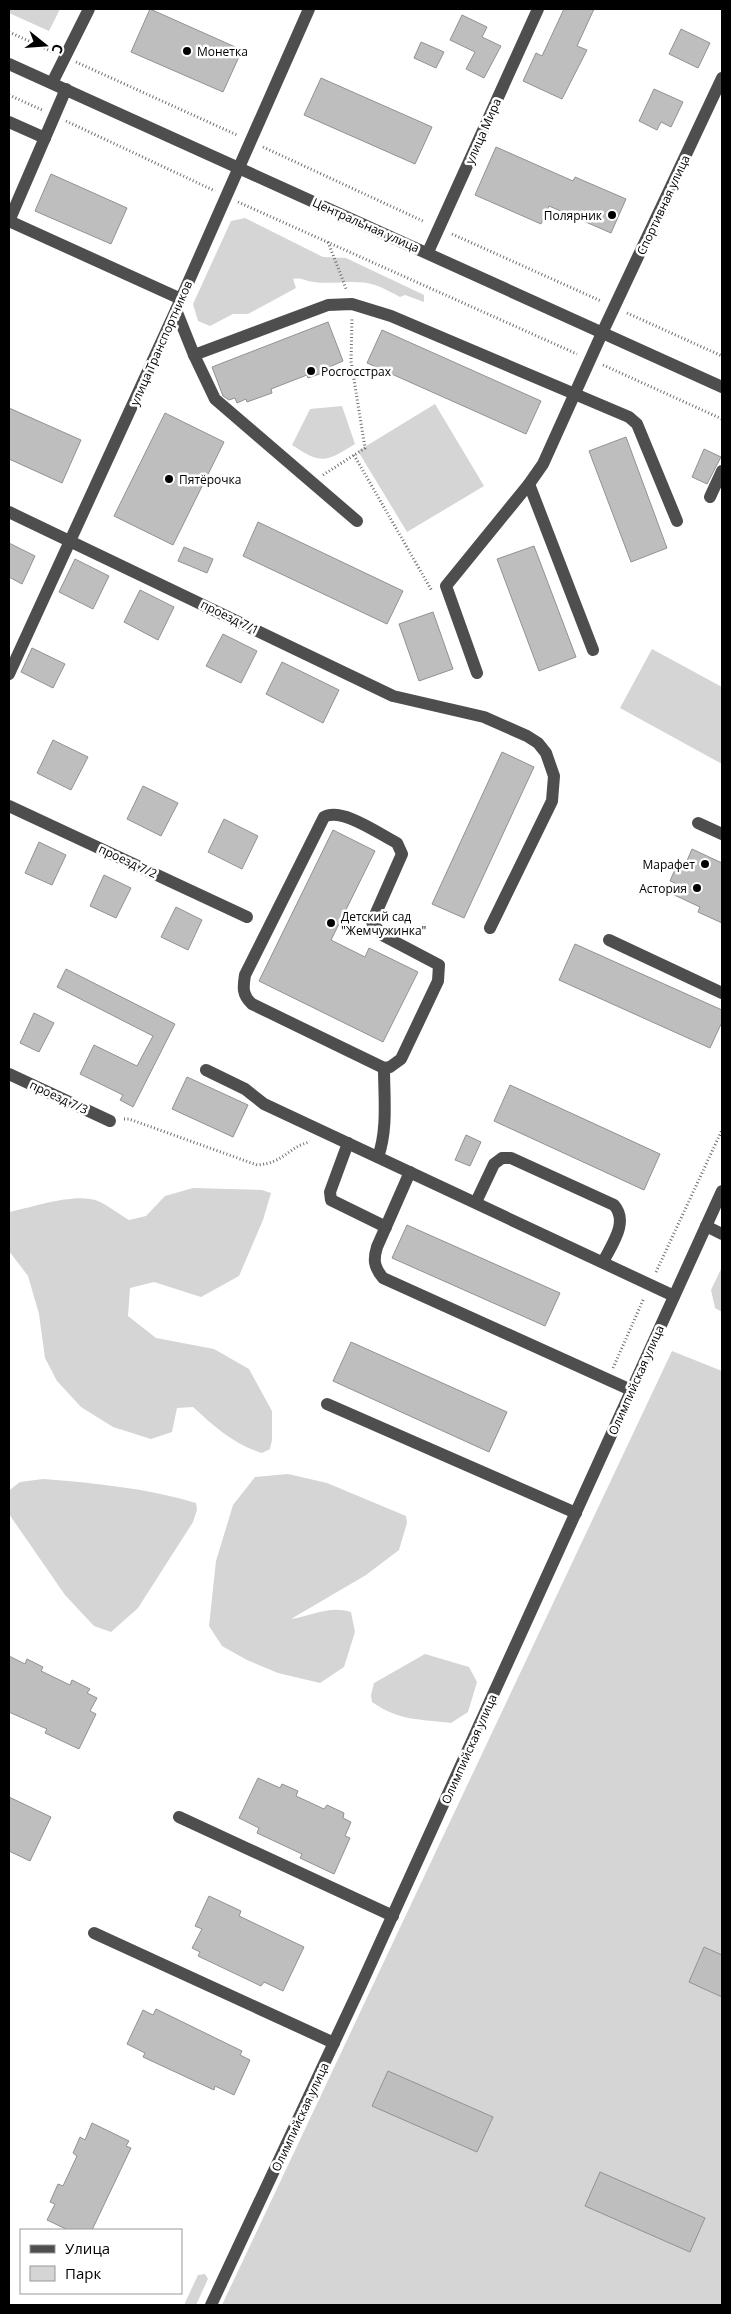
<svg xmlns="http://www.w3.org/2000/svg" width="731" height="2314" font-family="'Open Sans',sans-serif">
	<rect width="100%" height="100%" fill="#fff"/>
	<g fill="#d5d5d5">
		<polygon points="9,9 60,9 49,31 9,13"/>
		<path d="M245,218l78,39 23,1 78,37v7l-19,-7 -5,2c-8,-4 -16,-9 -25,-12 -21,-7 -45,1 -67,-4 -7,-2 -8,-3 -15,-2l3,9 -48,26h-15l-23,12 -12,-5 -5,-17 38,-83z"/>
		<polygon points="435,404 484,486 407,532 358,451"/>
		<path d="M342,406l13,38c-29,18 -33,21 -63,1l18,-36z"/>
		<polygon points="652,649 722,687 722,764 620,708"/>
		<path d="M193,1188l69,2 9,3 -8,27 -24,56 -38,21 -47,-15 -24,6 -2,28 28,22 58,11 35,20 23,42v29l-2,9 -8,4c-29,-9 -47,-26 -69,-46l-16,1 -5,24 -21,7 -38,-12 -32,-20 -24,-26 -12,-23 -6,-44 -11,-38 -19,-25v-39c24,-5 67,-20 89,-11 11,5 21,13 31,19l17,-4 19,-20z"/>
		<polygon points="722,1267 722,1312 715,1308 711,1290"/>
		<polygon points="672,1351 722,1371 722,2305 222,2305"/>
		<path d="M288,1474l39,9 79,33 1,7 -8,27 -33,25 -75,44c21,-3 38,-14 60,-7l4,20 -11,35 -24,16 -42,-10 -31,-13 -25,-14 -13,-20 7,-65 17,-56 22,-28z"/>
		<path d="M43,1479c51,4 103,9 153,24l1,7 -4,12 -55,86 -27,24 -17,-6 -29,-31 -56,-81v-22l2,-3 9,-7z"/>
		<path d="M425,1654l44,13 8,15 -9,30 -17,11c-31,-4 -52,-2 -79,-21l-1,-7 3,-12z"/>
		<polygon points="205,2274 208,2279 196,2305 184,2305 198,2275"/>
	</g>
	<g fill="#bebebe" stroke="#929292">
		<polygon points="150,9 242,50 223,92 131,52"/>
		<polygon points="564,9 594,9 577,46 587,50 562,99 523,81 536,53 542,56"/>
		<polygon points="462,15 487,27 482,37 501,46 484,78 466,69 475,52 450,40"/>
		<polygon points="681,29 710,43 698,68 669,54"/>
		<polygon points="421,42 444,52 436,68 414,58"/>
		<polygon points="321,78 432,127 415,164 304,115"/>
		<polygon points="654,89 683,102 671,127 661,122 657,130 639,121"/>
		<polygon points="496,147 573,181 575,177 626,199 611,233 549,206 541,224 475,195"/>
		<polygon points="51,174 127,208 111,244 35,211"/>
		<polygon points="328,322 343,361 327,368 328,371 308,378 307,375 271,389 272,393 247,402 246,399 237,403 235,398 229,400 223,396 212,367"/>
		<polygon points="382,330 541,401 526,434 367,363"/>
		<polygon points="9,408 81,440 62,483 9,459"/>
		<polygon points="165,413 224,442 173,545 114,516"/>
		<polygon points="626,437 667,548 631,562 589,451"/>
		<polygon points="704,449 721,457 707,484 692,477"/>
		<polygon points="258,522 403,591 387,624 243,556"/>
		<polygon points="9,543 35,556 22,584 9,577"/>
		<polygon points="534,546 576,657 539,671 497,559"/>
		<polygon points="184,547 213,559 207,573 178,561"/>
		<polygon points="75,559 109,576 93,609 59,592"/>
		<polygon points="140,590 174,607 158,640 124,622"/>
		<polygon points="433,612 453,669 419,681 399,624"/>
		<polygon points="223,634 257,651 241,683 206,666"/>
		<polygon points="32,648 65,664 53,688 21,672"/>
		<polygon points="282,662 339,690 323,723 266,694"/>
		<polygon points="53,740 88,757 71,790 37,773"/>
		<polygon points="502,752 534,767 464,918 432,904"/>
		<polygon points="143,786 178,803 161,836 127,819"/>
		<polygon points="224,819 258,836 242,869 208,852"/>
		<polygon points="333,830 375,851 331,940 365,957 369,948 418,972 383,1042 259,981"/>
		<polygon points="39,842 66,855 52,885 25,873"/>
		<polygon points="692,849 722,863 722,923 698,912 700,907 670,893 675,883 670,881 679,860 686,863"/>
		<polygon points="104,875 131,888 116,918 90,906"/>
		<polygon points="176,907 202,920 188,950 161,937"/>
		<polygon points="575,944 722,1010 722,1022 710,1048 559,980"/>
		<polygon points="66,969 175,1024 133,1107 120,1100 123,1095 80,1074 94,1045 137,1066 153,1036 57,987"/>
		<polygon points="34,1013 54,1023 39,1052 20,1043"/>
		<polygon points="187,1077 248,1105 233,1137 172,1109"/>
		<polygon points="510,1085 660,1154 644,1190 494,1121"/>
		<polygon points="466,1135 481,1142 470,1166 455,1160"/>
		<polygon points="407,1225 560,1293 545,1326 392,1258"/>
		<polygon points="351,1342 507,1412 489,1452 333,1381"/>
		<polygon points="9,1656 25,1664 27,1659 43,1667 41,1671 70,1685 72,1680 90,1689 87,1693 97,1698 90,1711 96,1714 79,1749 45,1733 47,1729 9,1712"/>
		<polygon points="258,1778 280,1788 282,1784 298,1791 296,1796 324,1809 327,1805 344,1813 343,1818 351,1822 345,1836 350,1838 334,1874 300,1858 302,1854 257,1833 259,1828 239,1818"/>
		<polygon points="9,1797 51,1817 30,1861 9,1851"/>
		<polygon points="209,1896 241,1911 239,1916 304,1947 283,1991 264,1982 261,1986 198,1956 200,1952 192,1948 202,1929 195,1926"/>
		<polygon points="704,1947 722,1955 722,1997 689,1982"/>
		<polygon points="156,2009 242,2051 240,2055 250,2060 234,2095 215,2086 214,2090 143,2057 145,2053 127,2044 143,2010 153,2015"/>
		<polygon points="388,2071 493,2117 477,2152 372,2106"/>
		<polygon points="92,2123 129,2141 126,2146 131,2148 92,2230 68,2230 47,2220 55,2204 50,2202 58,2184 63,2186 77,2156 73,2153 80,2137 85,2140"/>
		<polygon points="600,2172 705,2218 690,2252 585,2206"/>
	</g>
	<g fill="none" stroke-linecap="round" stroke-linejoin="round">
		<g stroke="#707070" stroke-width="3" stroke-dasharray="1 2.5" stroke-linecap="butt">
			<polyline points="9,32 53,52"/>
			<polyline points="76,62 237,135"/>
			<polyline points="9,95 42,110"/>
			<polyline points="66,121 215,191"/>
			<polyline points="263,147 425,222"/>
			<polyline points="238,202 577,354"/>
			<polyline points="452,234 601,301"/>
			<polyline points="328,242 347,291"/>
			<polyline points="627,313 722,356"/>
			<polyline points="603,365 722,419"/>
			<polyline points="354,455 432,591"/>
			<polyline points="323,475 365,448 351,361 352,318"/>
			<path d="M124,1119h5l128,46c28,-2 32,-19 53,-23"/>
			<polyline points="656,1272 722,1130"/>
			<polyline points="613,1368 644,1298"/>
		</g>
		<g stroke="#4e4e4e" stroke-width="12">
			<polyline points="9,64 722,387"/>
			<polyline points="52,83 89,9"/>
			<polyline points="9,122 45,138"/>
			<polyline points="9,221 181,299"/>
			<polyline points="9,221 66,89"/>
			<polyline points="428,252 538,9"/>
			<polyline points="176,310 194,355 328,305 352,304 391,316 629,417 637,424 677,521"/>
			<polyline points="194,355 215,399 357,521"/>
			<polyline points="529,484 593,650"/>
			<polyline points="710,497 722,471"/>
			<polyline points="9,512 393,696 484,717 527,736 538,743 546,753 554,776 552,801 490,928"/>
			<polyline points="477,673 446,586 529,484 543,464 603,331 722,78"/>
			<polyline points="9,674 176,310 309,9"/>
			<polyline points="9,806 247,917"/>
			<polyline points="698,823 722,834"/>
			<polyline points="609,940 722,993"/>
			<polyline points="206,1070 245,1089 264,1104 674,1296"/>
			<polyline points="9,1074 110,1121"/>
			<polyline points="348,1143 330,1192 331,1200 386,1227"/>
			<path d="M378,1157c10,-28 6,-60 6,-89l-132,-64c-10,-9 -9,-17 -7,-29l79,-158c18,-10 55,17 73,26l5,11 -30,68 10,13 57,30 -1,16 -37,78 -11,8 -6,1"/>
			<path d="M410,1172l-33,75c-4,13 -3,20 6,31l248,112"/>
			<path d="M476,1202l18,-38 8,-6h9l103,47c15,17 -2,39 -11,57"/>
			<polyline points="706,1226 722,1234"/>
			<polyline points="327,1404 576,1513"/>
			<polyline points="179,1817 393,1916"/>
			<polyline points="94,1933 334,2043"/>
			<polyline points="211,2305 361,1985 722,1191"/>
		</g>
	</g>
	<g fill="#000" stroke="#fff" stroke-width="2">
		<circle cx="187" cy="51" r="5"/>
		<circle cx="612" cy="215" r="5"/>
		<circle cx="311" cy="371" r="5"/>
		<circle cx="169" cy="479" r="5"/>
		<circle cx="705" cy="864" r="5"/>
		<circle cx="697" cy="888" r="5"/>
		<circle cx="331" cy="923" r="5"/>
	</g>
	<g text-anchor="middle" dominant-baseline="central" stroke-width="5" stroke-linejoin="round" paint-order="stroke">
		<g font-size="12" fill="#000" stroke="#fff" text-anchor="start">
			<text x="197" y="51">Монетка</text>
			<text x="602" y="215" text-anchor="end">Полярник</text>
			<text x="321" y="371">Росгосстрах</text>
			<text x="179" y="479">Пятёрочка</text>
			<text x="695" y="864" text-anchor="end">Марафет</text>
			<text x="687" y="888" text-anchor="end">Астория</text>
			<text x="341" y="916">Детский сад<tspan x="341" dy="14">"Жемчужинка"</tspan></text>
		</g>
		<g font-size="12" fill="#000" stroke="#fff">
			<text transform="translate(483 131) rotate(-66)">улица Мира</text>
			<text transform="translate(663 205) rotate(-65)">Спортивная улица</text>
			<text transform="translate(366 225) rotate(24)">Центральная улица</text>
			<text transform="translate(161 343) rotate(-66)">улица Транспортников</text>
			<text transform="translate(230 617) rotate(26)">проезд 7/1</text>
			<text transform="translate(128 861) rotate(25)">проезд 7/2</text>
			<text transform="translate(59 1097) rotate(25)">проезд 7/3</text>
			<text transform="translate(636 1380) rotate(-66)">Олимпийская улица</text>
			<text transform="translate(469 1749) rotate(-66)">Олимпийская улица</text>
			<text transform="translate(300 2117) rotate(-65)">Олимпийская улица</text>
		</g>
	</g>
	<rect width="731" height="2314" fill="none" stroke="#000000" stroke-width="20"/>
	<rect x="20" y="2229" width="162" height="65" fill="#ffffff" stroke="#999999"/>
	<rect x="30" y="2245" width="25" height="8" fill="#4e4e4e" stroke="#999999"/>
	<text x="65" y="2254" font-size="15" fill="#000000">Улица</text>
	<rect x="30" y="2266" width="25" height="15" fill="#d5d5d5" stroke="#999999"/>
	<text x="65" y="2279" font-size="15" fill="#000000">Парк</text>
	<g transform="translate(45 45) rotate(107)" stroke="#ffffff" stroke-width="4" paint-order="stroke">
	<path d="M0-4L9 19L0 12L-9 19Z" fill="#000000"/>
	<text y="-8" font-size="14" font-weight="bold" text-anchor="middle" fill="#000000">С</text>
	</g>
</svg>
